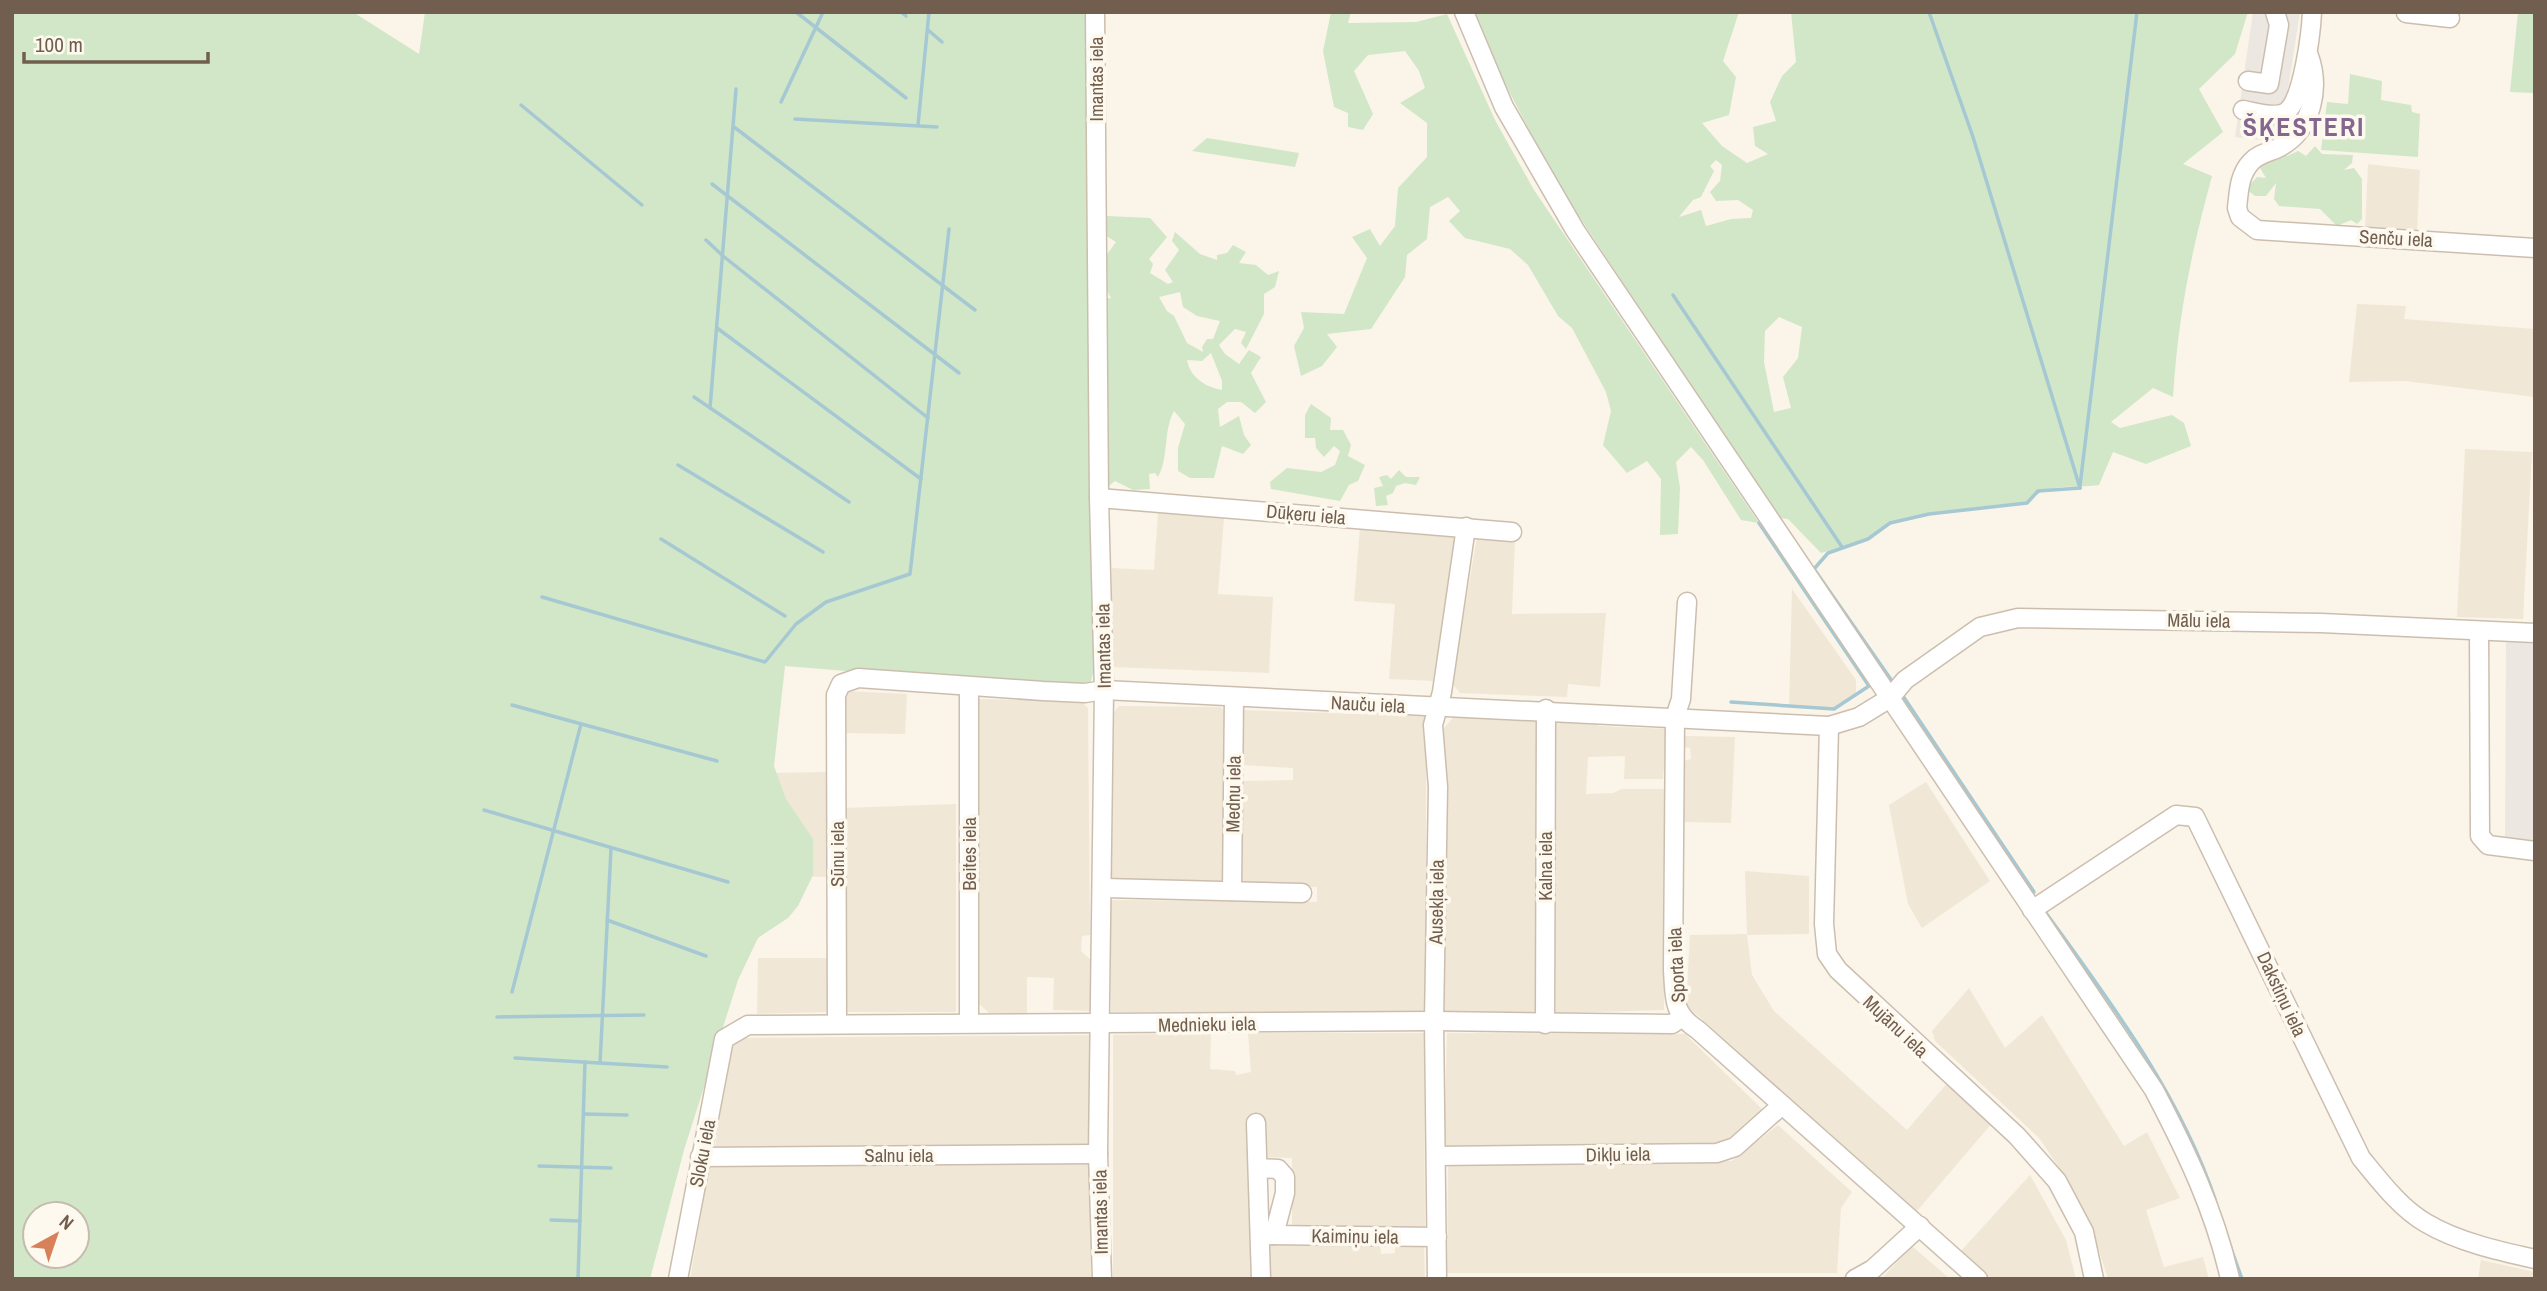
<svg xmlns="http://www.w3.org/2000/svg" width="2547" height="1291" font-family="'Archivo Narrow',sans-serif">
	<rect width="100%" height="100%" fill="#faf5e8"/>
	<g fill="#f1e7d7">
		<polygon points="2368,164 2420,170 2417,232 2365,229"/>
		<polygon points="2357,304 2406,306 2404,319 2535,329 2535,397 2405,381 2349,382"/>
		<polygon points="2465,449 2532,452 2523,619 2457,617"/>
		<polygon points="1158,513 1224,518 1218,594 1273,597 1269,673 1111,667 1112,568 1154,570"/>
		<polygon points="1360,527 1455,536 1433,681 1389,679 1395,604 1354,601"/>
		<polygon points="1477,537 1515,540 1512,614 1606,613 1600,687 1568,684 1567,697 1460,693 1452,683"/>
		<polygon points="1792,589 1856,680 1856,696 1834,708 1789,707"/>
		<polygon points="844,691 907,694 905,734 843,733"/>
		<polygon points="977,699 1081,701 1088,708 1090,935 1082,936 1081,951 1092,961 1091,1011 1053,1010 1054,978 1027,977 1027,1013 989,1013 976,1001"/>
		<polygon points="1119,706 1220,707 1226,711 1224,883 1112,884 1112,715"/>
		<polygon points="1242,710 1426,716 1426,1013 1111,1012 1110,900 1317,902 1317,887 1238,886 1244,781 1293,780 1293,768 1242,765"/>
		<polygon points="1495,715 1501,720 1537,721 1538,1012 1444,1014 1443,729 1454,717"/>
		<polygon points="1552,717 1589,720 1599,726 1667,729 1663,779 1624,779 1625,756 1588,757 1586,794 1613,793 1622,789 1664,789 1664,1010 1556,1013"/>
		<polygon points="1685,736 1735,737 1731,823 1684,822 1684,761 1691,759 1690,748 1684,747"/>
		<polygon points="827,772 828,877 749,875 770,773"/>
		<polygon points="1926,782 1990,881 1922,928 1908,904 1889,805"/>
		<polygon points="956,804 956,1012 842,1012 845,808"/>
		<polygon points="1745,871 1809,876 1809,934 1747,935 1752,975 1774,1011 1907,1130 1949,1081 1993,1122 1917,1211 1686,1005 1690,935 1747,934"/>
		<polygon points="758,958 828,958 828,1012 757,1014"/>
		<polygon points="1969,988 2005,1048 2042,1015 2124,1146 2147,1132 2180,1198 2146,1210 2164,1267 2203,1257 2209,1279 2108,1279 2092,1229 2069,1182 2039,1138 1935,1041 1932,1031"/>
		<polygon points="1211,1033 1210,1069 1235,1071 1236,1075 1251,1072 1248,1033 1424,1033 1425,1231 1292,1231 1292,1158 1259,1157 1254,1279 1113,1279 1113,1035"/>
		<polygon points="1447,1033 1685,1034 1763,1110 1724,1145 1444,1147"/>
		<polygon points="1091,1035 1092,1144 715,1149 729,1043 734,1038"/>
		<polygon points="1778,1125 1852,1192 1841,1208 1837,1273 1447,1273 1448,1164 1732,1161"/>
		<polygon points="1090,1162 1091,1279 690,1279 709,1167"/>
		<polygon points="2030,1175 2066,1240 2076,1279 1991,1279 1961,1251"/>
		<polygon points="1268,1240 1380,1241 1381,1254 1395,1253 1395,1242 1424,1241 1425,1279 1269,1279"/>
		<polygon points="1912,1246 1950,1279 1881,1279"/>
		<polygon points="2481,1260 2535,1272 2535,1279 2478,1279"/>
	</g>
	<g fill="#ece7e1">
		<polygon points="2253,12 2300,12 2285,108 2287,138 2278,142 2235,137"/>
		<polygon points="2506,642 2535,643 2535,841 2505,841"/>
	</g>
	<g fill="#d2e7c8" fill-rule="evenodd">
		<path d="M12,12h341l66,42 6,-42h664l6,655 -5,17 -121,-3 -184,-15 -11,100 12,33 27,40v36l-15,31 -10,12 -30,20 -20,42 -54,170 -34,129h-638zM35,1214h42v42h-42z"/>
		<polygon points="1331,12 1351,12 1348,23 1416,22 1447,14 1495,120 1534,190 1759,523 1741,520 1703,460 1691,447 1676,462 1680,488 1678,534 1660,535 1661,479 1647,461 1627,473 1603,445 1611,411 1606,392 1572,328 1558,316 1528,265 1510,249 1465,238 1449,221 1460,211 1448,197 1430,207 1427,239 1407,255 1405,277 1371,329 1327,334 1337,347 1322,366 1301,376 1294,346 1304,328 1301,312 1344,314 1367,258 1352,237 1370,229 1380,246 1395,226 1398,188 1427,157 1427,123 1400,103 1425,88 1419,71 1405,51 1368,55 1354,71 1373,114 1363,130 1348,127 1348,113 1334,107 1323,51"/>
		<path d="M1468,12h271l-16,49 13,16 -7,38 -27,8 20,23 25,17 21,-9 -13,-8 -2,-19 23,-6 -6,-19 12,-26 14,-14 -5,-50h457l-13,42 -36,35 24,43 -40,32 29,12c-21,77 -34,141 -39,221l-20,-9 -42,34 9,6 52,-13 12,8 7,23 -45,18 -33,-12 -14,33c-28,4 -52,-4 -72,18l-98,11 -39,9 -22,16 -47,14 -33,-34 -9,-1 -224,-338zM1716,160l6,5 -2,16 -10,11 6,9 22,-1 15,10 -2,8 -20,1 -25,7 -5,-16 -22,7 14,-17 8,-3 13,-26 -4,-5zM1779,317l23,10 -4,31 -15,19 8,31 -17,4 -10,-50 1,-31z"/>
		<polygon points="2518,12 2535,12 2533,93 2510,92"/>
		<polygon points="2350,74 2382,81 2381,100 2411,105 2412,112 2420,114 2418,157 2321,150 2327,102 2348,104"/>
		<polygon points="1207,138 1299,153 1295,167 1192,151"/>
		<polygon points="2315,146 2322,154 2353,155 2352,163 2344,170 2354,168 2362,179 2362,219 2357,224 2351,220 2337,226 2320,209 2279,206 2274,199 2276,183 2266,196 2255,196 2246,189 2257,177 2266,178 2259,166 2282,151 2287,156 2298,151 2306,156"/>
		<path d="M1107,216l43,2 17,19 -18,22 4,5 -3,9 18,11 5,-2 -8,-12 14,-20 -7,-9 3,-9 25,22 17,6v-5l10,-2 6,-8 13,7 -7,11 17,2 12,10 11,-4 -4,16 -11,7v20l-18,35 -5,-6 5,-11 -11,-3 -16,16 6,9 14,10 10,-14 12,7 -10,16 15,29 -11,11 -14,-11h-14l-9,7 2,18 19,-11 5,19 7,10 -8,9 -21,-8 -8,32h-24l-12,-7v-23l7,-24 -11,-13c-11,20 -5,47 -16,66l-3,-4 -6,1 1,15 -17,1 -18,-9 -12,9 -2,-39 7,-9 -8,-8 1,-9 6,-5 -7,-9 1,-69 6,-9 -5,-7v-27l9,-1 -8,-14 5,-8 -8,-12 16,-22 -16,-10zM1180,292l3,15 14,9 23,5 -7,18h-6l-5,8 1,5 -16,-9 -13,-27 -7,-5 -8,-14zM1211,353l11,28v9c-17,-3 -32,-13 -35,-30l15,1z"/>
		<polygon points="1311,404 1331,418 1330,430 1343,430 1351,445 1348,456 1365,465 1358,481 1349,485 1340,501 1271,489 1270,482 1287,468 1321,472 1335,465 1340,451 1334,446 1324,457 1316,448 1315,438 1305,438 1305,415"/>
		<polygon points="1399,470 1406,477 1420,477 1416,485 1405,483 1396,486 1393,493 1386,496 1388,505 1376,506 1374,488 1383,486 1379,477 1387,475 1391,479"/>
	</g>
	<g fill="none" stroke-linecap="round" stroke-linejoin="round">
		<g stroke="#a6c8d3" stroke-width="3.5">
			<polyline points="796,12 906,98"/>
			<polyline points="901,12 906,16"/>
			<polyline points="1929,12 1973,137 2080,488"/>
			<polyline points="928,30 942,42"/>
			<polyline points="781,102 823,12"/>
			<polyline points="521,105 642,205"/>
			<polyline points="795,119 937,127"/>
			<polyline points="918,125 929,12"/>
			<polyline points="734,127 975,310"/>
			<polyline points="712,184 959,373"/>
			<polyline points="706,240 723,256 928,418"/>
			<polyline points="1673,295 1842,547"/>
			<polyline points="717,328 921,479"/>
			<polyline points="694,397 849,502"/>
			<polyline points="710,408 736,89"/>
			<polyline points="678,465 823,552"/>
			<polyline points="2080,486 2137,12"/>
			<polyline points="661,539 785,616"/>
			<polyline points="542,597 765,662 796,624 826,602 910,574 949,229"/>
			<polyline points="1892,681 1814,569 1828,553 1868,539 1890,523 1929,514 2027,503 2038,491 2080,488"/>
			<polyline points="1903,696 2034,892"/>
			<polyline points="1731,702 1834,709 1869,686 1759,523"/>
			<polyline points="512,705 717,761"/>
			<polyline points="484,810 728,882"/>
			<path d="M2046,913c65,90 133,180 169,286"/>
			<polyline points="607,920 706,956"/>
			<polyline points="512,992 581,724"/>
			<polyline points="497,1017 644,1015"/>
			<polyline points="515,1058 667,1067"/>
			<polyline points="600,1063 611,849"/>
			<polyline points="584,1114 627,1115"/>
			<polyline points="539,1166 611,1168"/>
			<polyline points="551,1220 580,1221"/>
			<polyline points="2228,1240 2242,1279"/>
			<polyline points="578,1279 585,1062"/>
		</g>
		<g stroke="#ccbeaf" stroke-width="21">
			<g id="minor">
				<polyline points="1095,12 1099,498 1104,690 1098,1154 1102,1279"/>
				<path d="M1464,12l40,95 71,123 579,860c32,61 61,121 76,189"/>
				<polyline points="2406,13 2450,18"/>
				<path d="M2309,56c11,31 4,73 -29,91 -9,5 -21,6 -29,15 -12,13 -12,29 -14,46l3,9 17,13 278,18"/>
				<polyline points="2248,81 2269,84 2279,25 2275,12"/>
				<path d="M2243,110c12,2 32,9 43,2 17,-12 25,-79 26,-100"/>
				<polyline points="1099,498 1512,532"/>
				<path d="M1687,602l-6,97 -6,18 -2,253c2,29 -1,43 25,60l280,249"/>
				<polyline points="2479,631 2480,836 2488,845 2535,851"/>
				<polyline points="969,687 969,1022"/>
				<polyline points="1829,726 1824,924 1827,954 1838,970 2017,1136 2057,1181 2084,1232 2094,1279"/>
				<polyline points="1104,888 1302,893"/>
				<polyline points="1232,891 1234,697"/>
				<path d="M2032,910l144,-95 19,2 166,341c19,23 39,50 65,65 32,19 73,28 109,36"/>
				<path d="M837,1024l-1,-329 5,-11 17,-6 185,13 42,2 19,-3c242,14 484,22 725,36l30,-9 31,-19 15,-18 75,-53 38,-9 303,5 214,10"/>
				<polyline points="1545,1024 1546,709"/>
				<polyline points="1256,1123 1261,1279"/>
				<polyline points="1436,1156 1717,1153 1735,1147 1782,1105"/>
				<polyline points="700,1157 1098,1154"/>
				<polyline points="1258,1168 1278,1169 1285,1177 1285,1193 1274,1235"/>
				<polyline points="1261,1235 1437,1237"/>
				<polyline points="678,1279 724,1039 748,1025 1434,1021 1672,1024 1681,1018"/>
				<polyline points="1437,1279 1434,1021 1438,787 1433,725 1442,692 1466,527"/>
				<polyline points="1855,1279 1873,1269 1920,1226"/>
			</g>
		</g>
		<use href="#minor" stroke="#fff" stroke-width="18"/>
	</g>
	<g text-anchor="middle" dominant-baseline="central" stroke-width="7" stroke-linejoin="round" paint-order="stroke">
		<g font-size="19" fill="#725e4f" stroke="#fdf9ee">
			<text transform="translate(1096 79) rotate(-90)">Imantas iela</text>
			<text transform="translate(2396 238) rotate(3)">Senču iela</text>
			<text transform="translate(1306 514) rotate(5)">Dūķeru iela</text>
			<text transform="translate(2199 620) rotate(1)">Mālu iela</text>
			<text transform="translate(1103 646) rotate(-91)">Imantas iela</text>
			<text transform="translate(1368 704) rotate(3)">Nauču iela</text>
			<text transform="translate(1233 794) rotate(-89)">Medņu iela</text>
			<text transform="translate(837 854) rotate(-90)">Sūnu iela</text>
			<text transform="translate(969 854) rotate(-90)">Beites iela</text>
			<text transform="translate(1545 866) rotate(-90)">Kalna iela</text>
			<text transform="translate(1436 902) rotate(-89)">Ausekļa iela</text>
			<text transform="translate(1676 965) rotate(-93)">Sporta iela</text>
			<text transform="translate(2282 994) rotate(65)">Dakstiņu iela</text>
			<text transform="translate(1207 1024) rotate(-1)">Mednieku iela</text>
			<text transform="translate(1896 1026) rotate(43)">Mujānu iela</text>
			<text transform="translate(702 1153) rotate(-79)">Sloku iela</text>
			<text transform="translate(1618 1154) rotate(-1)">Dikļu iela</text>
			<text x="899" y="1155">Salnu iela</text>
			<text transform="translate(1100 1212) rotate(-91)">Imantas iela</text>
			<text transform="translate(1355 1236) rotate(1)">Kaimiņu iela</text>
		</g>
		<g font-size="26" font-weight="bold" letter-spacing="2" fill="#84668e" stroke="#fdf9ee">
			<text x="2304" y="126">ŠĶESTERI</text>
		</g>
	</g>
	<rect width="2547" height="1291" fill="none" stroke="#725e4f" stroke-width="28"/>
	<g transform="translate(56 1235) rotate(40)"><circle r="33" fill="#fdf9ee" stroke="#c5bbae" stroke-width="2"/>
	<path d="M0-5L12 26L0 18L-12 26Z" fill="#d8805a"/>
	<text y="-10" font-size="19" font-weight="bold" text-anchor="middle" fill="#725e4f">N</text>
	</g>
	<path d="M24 52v10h184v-10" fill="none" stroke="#725e4f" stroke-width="3.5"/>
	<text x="35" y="52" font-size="21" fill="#725e4f" stroke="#fdf9ee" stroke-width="5" paint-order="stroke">100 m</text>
</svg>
